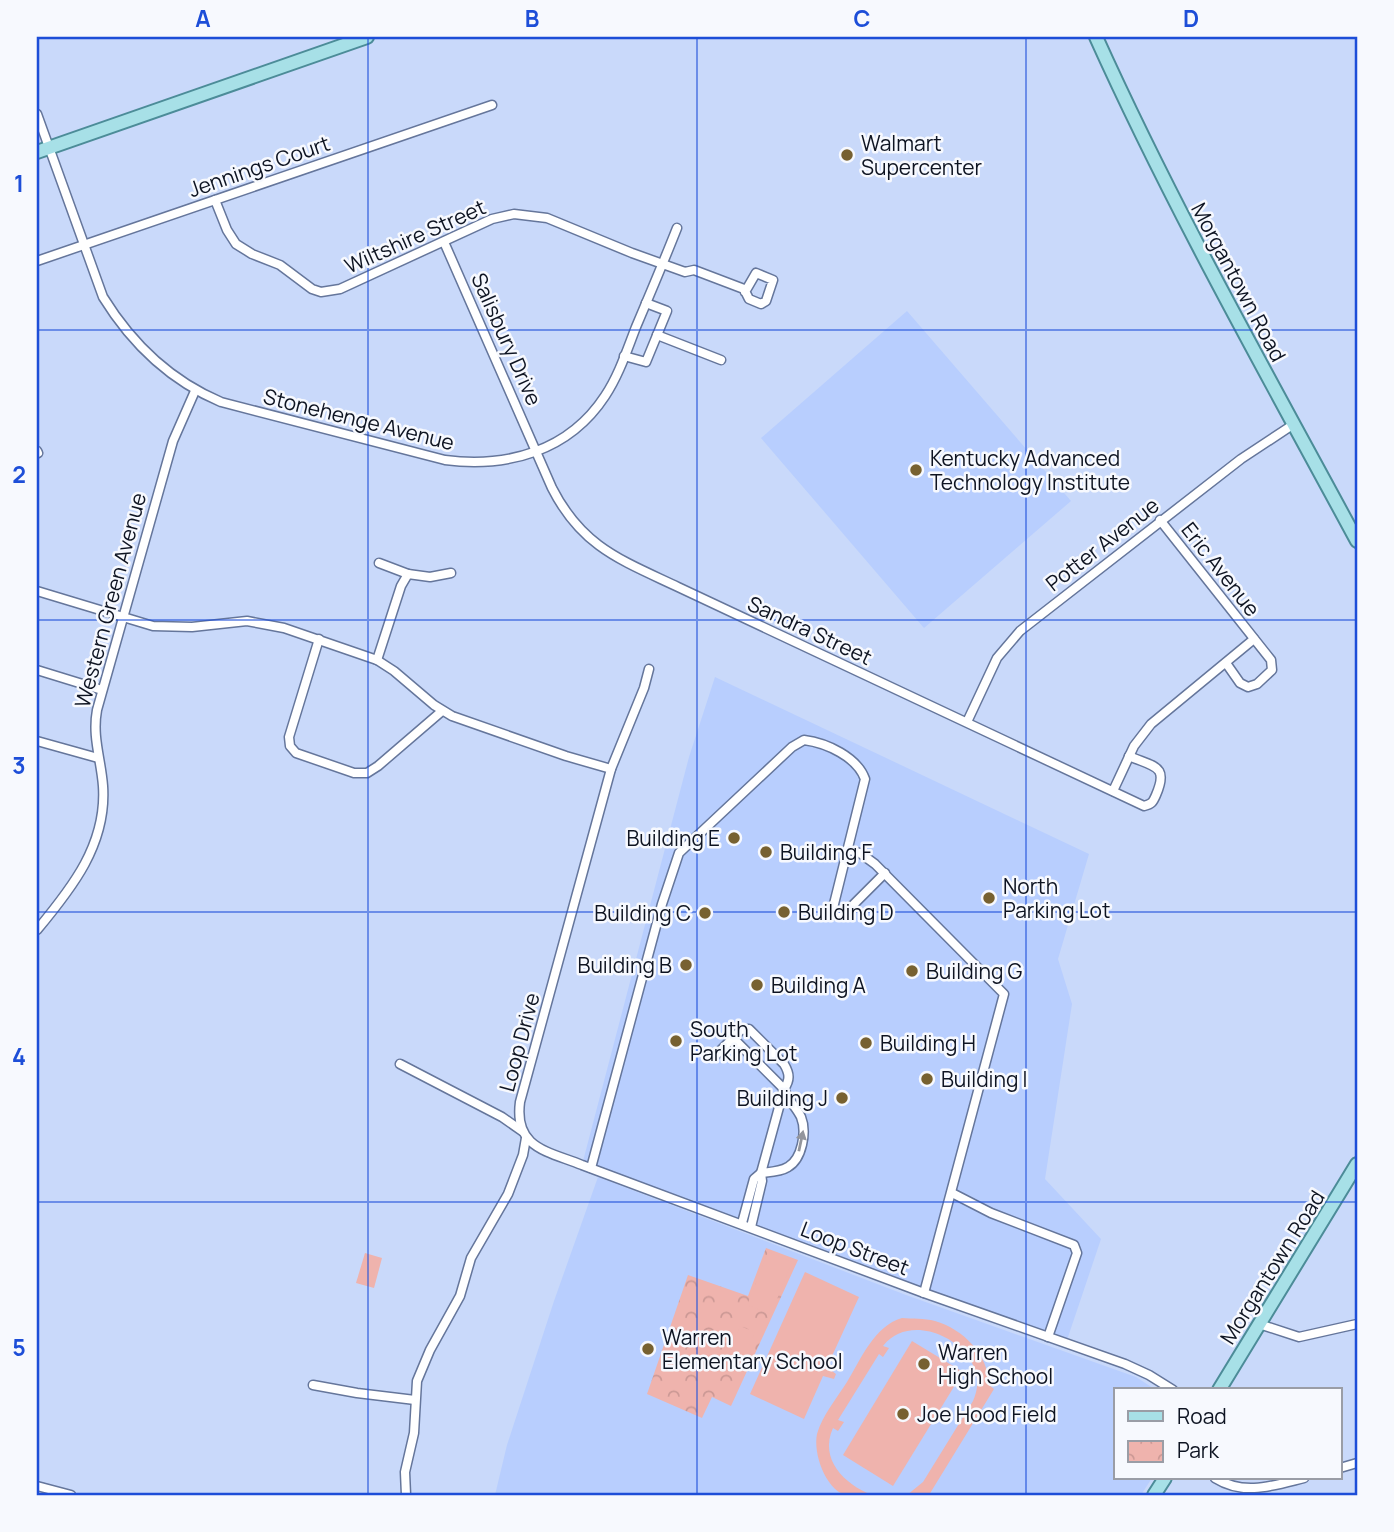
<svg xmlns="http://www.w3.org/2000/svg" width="1394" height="1532" font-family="Manrope,sans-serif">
	<defs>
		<pattern id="park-crowns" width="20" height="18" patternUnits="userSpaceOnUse" patternTransform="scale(1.75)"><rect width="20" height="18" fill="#efb3ad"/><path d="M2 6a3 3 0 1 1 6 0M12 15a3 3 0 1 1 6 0" fill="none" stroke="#cc9995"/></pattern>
	</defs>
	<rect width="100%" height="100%" fill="#c9d9fa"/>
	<g fill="#b8cefe">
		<polygon points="907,311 1071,501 924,628 761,438"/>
		<polygon points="715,677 1089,854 1058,959 1072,1004 1045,1179 1101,1239 1066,1343 582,1165 689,757"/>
		<polygon points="598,1177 906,1295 1136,1377 1156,1390 1116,1390 1116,1478 1152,1478 1141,1495 495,1495 507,1445 554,1301"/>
	</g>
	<polygon fill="url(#park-crowns)" points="766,1248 798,1260 731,1406 712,1397 702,1418 647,1394 688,1275 748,1296"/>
	<g fill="#efb3ad">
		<polygon points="768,1252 792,1262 771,1314 747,1305"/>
		<polygon points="365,1253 382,1258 374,1288 356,1283"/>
		<polygon points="805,1272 859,1297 827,1367 836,1374 834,1379 823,1376 804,1419 750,1394"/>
		<path d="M902,1318c10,1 22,0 33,3 28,8 54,34 54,64l5,4 -65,106h-22l16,-13 50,-81c24,-48 -57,-97 -90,-55l6,2 -6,9 -4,-3 -41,66 6,2 -6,9 -5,-3c-14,31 11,56 39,67 -7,0 -20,3 -27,0 -20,-7 -32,-42 -28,-61 5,-18 20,-36 30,-52 14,-23 27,-56 55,-64z"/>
		<polygon points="740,1326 755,1332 745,1355 730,1349"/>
		<polygon points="912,1341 963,1372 893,1486 843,1455"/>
	</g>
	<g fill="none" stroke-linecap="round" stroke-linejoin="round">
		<g stroke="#65769b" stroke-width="11">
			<g id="street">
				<path d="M37,114l66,183c29,47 66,83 118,105l224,58c63,8 124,-9 160,-64 14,-21 22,-46 31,-69 14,-33 28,-66 41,-99"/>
				<polyline points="215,200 227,230 236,244 252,254 280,265 312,289 321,292 340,289 492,219 514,214 547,218 632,253 685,272 694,270 744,289 749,299 761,304 766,301 773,280 756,273 745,292"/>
				<path d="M444,242l108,246c30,59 69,72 126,99l466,219c8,-2 9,-4 12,-11 13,-30 -2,-28 -27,-39"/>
				<polyline points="37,261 492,105"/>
				<polyline points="657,335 721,360"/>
				<polyline points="624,356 646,362 667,311 646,303"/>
				<polyline points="37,451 38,453"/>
				<polyline points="1160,520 1271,660 1272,670 1257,684 1248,687 1240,683 1226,663"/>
				<polyline points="379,563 408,574"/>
				<polyline points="37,591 153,626 192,627 247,621 284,628 377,660 394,671 434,705 452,716 566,756 611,769"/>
				<polyline points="319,639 289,737 290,746 296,753 354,773 367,773 378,766 442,711"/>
				<polyline points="377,660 401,586 408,574 430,577 451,573"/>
				<path d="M649,669l-5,19 -33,81 -91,333c-6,46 27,49 62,63l342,128 201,71 24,11 24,15"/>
				<polyline points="37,670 102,690"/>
				<polyline points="967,722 997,658 1020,631 1241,459 1294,424"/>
				<polyline points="37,741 98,758"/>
				<polyline points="1113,791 1134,746 1151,724 1254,639"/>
				<polyline points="849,850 860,853 875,864 1004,994 924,1293"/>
				<path d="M37,930c35,-42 70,-86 66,-144 -2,-27 -11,-49 -6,-76l76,-269 22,-50"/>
				<path d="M716,1055l17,-17 51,51 -23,84c8,-1 19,-1 27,-6 14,-8 19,-35 13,-50 -5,-10 -13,-17 -17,-28 6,-9 6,-15 0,-25l-35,-35 -8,1 -8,8"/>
				<polyline points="400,1064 502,1117 522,1131"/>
				<path d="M591,1168l71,-264 17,-51 113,-106 12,-7c23,3 53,17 61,39l-33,133 1,3 9,1 43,-43"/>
				<polyline points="952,1193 991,1213 1074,1245 1077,1253 1048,1337"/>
				<polyline points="742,1223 754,1179 761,1173 762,1181 751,1227"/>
				<polyline points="1259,1324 1299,1337 1357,1324"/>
				<polyline points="313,1385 357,1393 415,1400"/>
				<polyline points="1340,1468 1357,1463"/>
				<path d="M1215,1478c29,18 57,8 89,0"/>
				<polyline points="37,1486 71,1495"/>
				<polyline points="406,1495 405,1472 414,1433 417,1381 430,1350 460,1296 471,1258 508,1194 523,1155 526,1138"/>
			</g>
		</g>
		<g stroke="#4c8c98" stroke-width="16">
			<g id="primary">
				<path d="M1096,37c78,173 171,337 261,504"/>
				<polyline points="37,152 367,37"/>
				<polyline points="1219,1390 1357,1164"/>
				<polyline points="1154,1495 1165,1478"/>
			</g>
		</g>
		<use href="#street" stroke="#fff" stroke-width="8"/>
		<use href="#primary" stroke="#a7e0e7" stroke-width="12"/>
	</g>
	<defs><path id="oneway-solid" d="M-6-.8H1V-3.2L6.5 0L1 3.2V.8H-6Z" transform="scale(1.75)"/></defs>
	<use fill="#93959c" href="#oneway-solid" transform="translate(801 1141) rotate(-78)"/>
	<path fill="none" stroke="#1d4ed8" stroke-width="2" stroke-opacity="0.55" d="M368,37v1458M697,37v1458M1026,37v1458M37,330h1320M37,620h1320M37,912h1320M37,1202h1320"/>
	<g fill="#776131" stroke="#f7f9fe" stroke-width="2.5">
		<circle cx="847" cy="155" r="7"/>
		<circle cx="916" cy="470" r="7"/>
		<circle cx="734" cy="838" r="7"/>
		<circle cx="766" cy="852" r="7"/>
		<circle cx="989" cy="898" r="7"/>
		<circle cx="784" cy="912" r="7"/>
		<circle cx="705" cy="913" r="7"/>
		<circle cx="686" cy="965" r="7"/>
		<circle cx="912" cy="971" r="7"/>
		<circle cx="757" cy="985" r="7"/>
		<circle cx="676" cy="1041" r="7"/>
		<circle cx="866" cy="1043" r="7"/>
		<circle cx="927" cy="1079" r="7"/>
		<circle cx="842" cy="1098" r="7"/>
		<circle cx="648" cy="1349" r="7"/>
		<circle cx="924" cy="1364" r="7"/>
		<circle cx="903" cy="1414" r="7"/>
	</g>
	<g text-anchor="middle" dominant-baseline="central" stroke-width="5" stroke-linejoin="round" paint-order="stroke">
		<g font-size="21" fill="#0e1422" stroke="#f7f9fe" text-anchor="start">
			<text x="861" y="143">Walmart<tspan x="861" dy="24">Supercenter</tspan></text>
			<text x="930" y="458">Kentucky Advanced<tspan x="930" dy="24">Technology Institute</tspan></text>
			<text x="720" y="838" text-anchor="end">Building E</text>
			<text x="780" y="852">Building F</text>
			<text x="1003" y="886">North<tspan x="1003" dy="24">Parking Lot</tspan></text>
			<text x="798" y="912">Building D</text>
			<text x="691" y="913" text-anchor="end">Building C</text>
			<text x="672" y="965" text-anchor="end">Building B</text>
			<text x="926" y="971">Building G</text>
			<text x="771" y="985">Building A</text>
			<text x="690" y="1029">South<tspan x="690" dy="24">Parking Lot</tspan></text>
			<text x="880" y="1043">Building H</text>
			<text x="941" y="1079">Building I</text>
			<text x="828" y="1098" text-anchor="end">Building J</text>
			<text x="662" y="1337">Warren<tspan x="662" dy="24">Elementary School</tspan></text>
			<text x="938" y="1352">Warren<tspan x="938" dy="24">High School</tspan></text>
			<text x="917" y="1414">Joe Hood Field</text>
		</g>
		<g font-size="21" fill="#0e1422" stroke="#f7f9fe">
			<text transform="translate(259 166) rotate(-19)">Jennings Court</text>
			<text transform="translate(415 236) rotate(-24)">Wiltshire Street</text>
			<text transform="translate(1239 282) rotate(62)">Morgantown Road</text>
			<text transform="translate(507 339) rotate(66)">Salisbury Drive</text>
			<text transform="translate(359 419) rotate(14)">Stonehenge Avenue</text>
			<text transform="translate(1102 544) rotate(-38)">Potter Avenue</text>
			<text transform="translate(1221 569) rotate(52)">Eric Avenue</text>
			<text transform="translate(110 600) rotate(-75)">Western Green Avenue</text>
			<text transform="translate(810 630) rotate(25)">Sandra Street</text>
			<text transform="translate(519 1042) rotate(-75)">Loop Drive</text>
			<text transform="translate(855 1248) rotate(21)">Loop Street</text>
			<text transform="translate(1272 1267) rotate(-58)">Morgantown Road</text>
		</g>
	</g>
	<rect width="1394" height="1532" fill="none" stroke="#f7f9fe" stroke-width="77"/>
	<rect x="1114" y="1388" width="228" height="91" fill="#f7f9fe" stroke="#9a9da6" stroke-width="2"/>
	<rect x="1128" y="1411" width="35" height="10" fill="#a7e0e7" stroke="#9a9da6" stroke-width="2"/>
	<text x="1177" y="1424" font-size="21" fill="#0e1422">Road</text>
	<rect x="1128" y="1441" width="35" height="21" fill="url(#park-crowns)" stroke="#9a9da6" stroke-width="2"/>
	<text x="1177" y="1458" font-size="21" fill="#0e1422">Park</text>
	<rect x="38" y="38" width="1318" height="1456" fill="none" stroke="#1d4ed8" stroke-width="2.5"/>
	<g font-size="23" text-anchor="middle" font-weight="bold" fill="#1d4ed8">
		<text x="203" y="27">A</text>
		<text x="532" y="27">B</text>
		<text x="862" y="27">C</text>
		<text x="1191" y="27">D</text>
		<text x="19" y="192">1</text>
		<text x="19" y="483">2</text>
		<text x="19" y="774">3</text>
		<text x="19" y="1065">4</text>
		<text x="19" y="1356">5</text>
	</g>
</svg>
